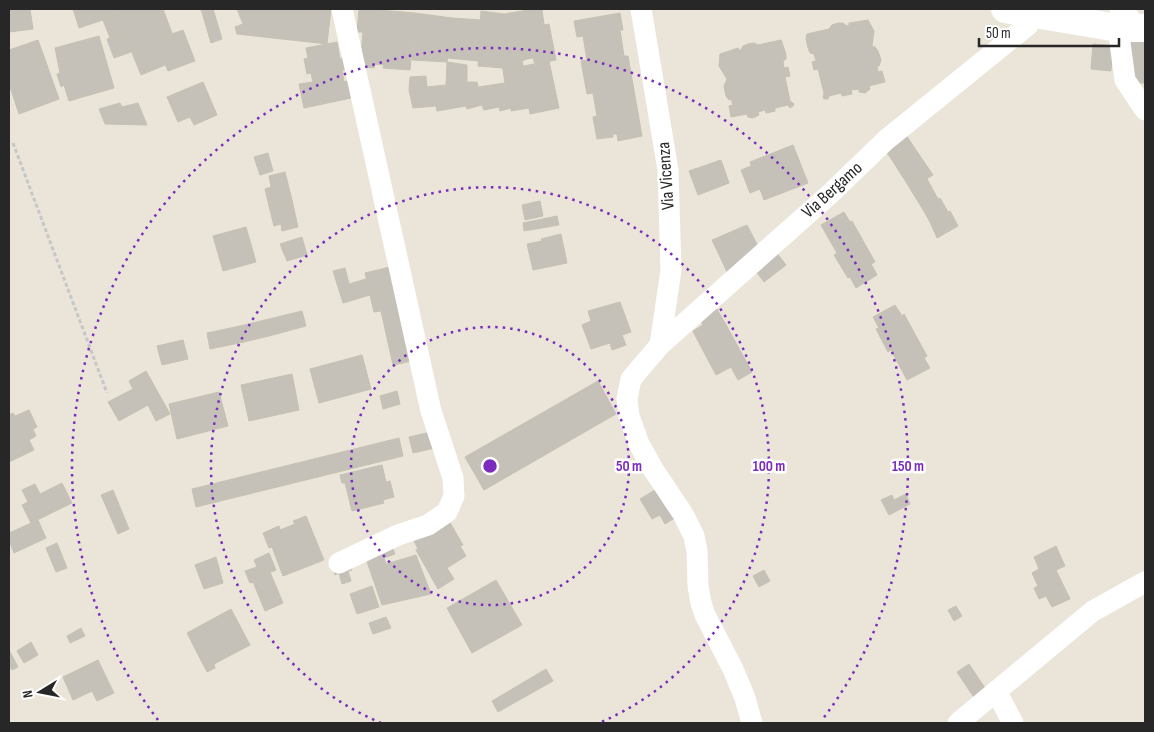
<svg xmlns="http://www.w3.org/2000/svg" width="1154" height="732" font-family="'Sofia Sans Condensed',sans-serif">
	<rect width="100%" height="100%" fill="#eae5d8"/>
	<g fill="#c5c1b8" stroke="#c5c1b2">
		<polygon points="9,9 30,9 33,29 9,32"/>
		<polygon points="73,9 114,9 117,15 79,28"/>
		<polygon points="114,9 134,9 117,15"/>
		<polygon points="134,9 142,9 165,65 141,75 117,15"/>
		<polygon points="142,9 163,9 172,33 155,40"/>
		<polygon points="201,9 213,9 222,39 211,43"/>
		<polygon points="237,9 331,9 327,44 237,34 235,27 243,24"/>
		<polygon points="359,9 380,9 379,10 415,13 410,70 383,68 384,65 375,64 374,68 364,67 364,57 361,57 363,32 357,32"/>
		<polygon points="542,9 544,25 549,24 556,60 535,64 533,58 527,59 528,10"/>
		<polygon points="528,10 527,59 522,61 523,66 503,70 504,14"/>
		<polygon points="481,11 504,14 503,68 478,66"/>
		<polygon points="415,13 452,18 447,62 412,60"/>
		<polygon points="620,13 623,30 620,30 624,56 628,56 642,136 618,141 617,134 613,134 613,137 597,139 593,117 597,116 593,93 587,94 581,61 587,60 583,36 577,37 574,21"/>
		<polygon points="117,15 124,33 110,38 103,20"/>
		<polygon points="452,18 481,20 478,61 448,58"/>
		<polygon points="868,20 874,31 872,46 875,47 878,51 881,60 879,66 877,66 878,72 882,71 885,82 869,86 870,89 865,93 859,92 859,89 851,90 852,94 842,96 841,93 829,96 828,99 824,99 823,97 824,93 818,69 814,70 812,62 816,61 814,54 810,53 808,48 806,39 807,34 829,29 832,25 838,23 843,23 847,26 849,25 849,23"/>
		<polygon points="183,30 195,61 168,71 155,40"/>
		<polygon points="124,33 131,52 114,58 107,39"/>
		<polygon points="99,36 114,88 69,101 64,85 61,87 57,74 60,73 55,48"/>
		<polygon points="38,40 47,65 41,67 43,72 9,84 9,50"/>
		<polygon points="781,40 786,54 786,59 783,61 784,68 788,67 790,76 785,77 790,101 794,104 793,106 790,108 788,105 775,108 775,111 766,113 765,110 758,112 759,115 753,118 748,117 747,114 731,117 729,106 733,105 731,99 729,100 726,96 724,86 727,79 719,66 720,54 738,48 739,50 741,50 743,46 748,44 754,43 758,45"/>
		<polygon points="1130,41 1145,41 1145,83 1134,83"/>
		<polygon points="337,42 340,59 343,58 345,70 342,70 344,82 347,81 351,98 304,108 299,84 313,82 311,73 307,74 304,59 308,58 306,48"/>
		<polygon points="1093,44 1113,46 1111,71 1091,69"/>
		<polygon points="549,61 559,108 530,114 529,108 511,111 511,108 500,111 499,107 484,110 482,105 467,109 466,106 437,111 436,106 413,108 409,90 410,77 426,76 427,87 446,85 447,62 467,65 467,82 477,82 478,87 505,83 503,70"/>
		<polygon points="47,65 59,99 19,114 9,84 43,72 41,67"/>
		<polygon points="203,82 217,115 194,125 190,117 178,122 167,97"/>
		<polygon points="120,103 122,107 138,103 147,125 105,124 99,109"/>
		<polygon points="904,132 916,150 904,158 902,154 892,160 883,147"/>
		<polygon points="793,145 808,183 764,200 750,162"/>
		<polygon points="916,150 933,175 920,183 904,158"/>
		<polygon points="268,153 273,171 260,175 254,157"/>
		<polygon points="902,154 916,175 906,182 892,160"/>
		<polygon points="721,160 729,183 698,195 689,171"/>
		<polygon points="751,166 760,189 750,193 741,170"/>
		<polygon points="285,172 292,200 269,206 265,189 271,187 269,176"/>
		<polygon points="916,175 920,183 927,179 938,199 922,208 906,182"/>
		<polygon points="940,198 948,212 930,222 922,208"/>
		<polygon points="292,200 298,227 282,231 281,224 274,226 269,206"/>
		<polygon points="540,201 543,216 525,220 522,205"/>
		<polygon points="950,211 958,226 937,238 930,222"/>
		<polygon points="844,212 850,222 852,221 875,262 871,264 877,275 856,288 850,277 848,278 834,255 837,253 821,225"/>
		<polygon points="557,216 559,225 524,231 523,223"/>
		<polygon points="747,225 760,250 729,276 712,240"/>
		<polygon points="246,227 256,262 223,271 213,236"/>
		<polygon points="561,234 567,263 533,270 527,244 542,241 541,239"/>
		<polygon points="302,237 307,255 287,261 280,244"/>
		<polygon points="773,248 786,265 764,282 751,265"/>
		<polygon points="390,267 395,290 370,295 365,273"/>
		<polygon points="345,268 349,284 366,279 370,295 343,303 333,271"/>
		<polygon points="397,289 412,361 393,365 381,311 374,312 370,295"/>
		<polygon points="620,302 631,332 622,335 626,345 612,350 610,343 591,349 582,325 591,321 588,311"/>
		<polygon points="714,304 725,323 697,339 693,331 703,325 697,314"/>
		<polygon points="895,305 902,316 904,314 927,356 924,358 930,368 907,380 891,350 888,352 876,329 879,328 873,317"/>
		<polygon points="302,311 306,326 269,336 265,320"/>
		<polygon points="265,320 269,336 244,342 240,326"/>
		<polygon points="725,323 752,372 738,380 731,367 716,375 697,339"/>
		<polygon points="240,326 244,342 210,349 207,333"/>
		<polygon points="183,340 188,359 162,365 157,346"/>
		<polygon points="362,355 371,389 319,403 310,369"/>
		<polygon points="146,371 170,414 156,421 148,405 119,421 108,402 133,389 129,381"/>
		<polygon points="292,374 299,410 249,421 241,385"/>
		<polygon points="598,381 616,414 484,490 465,457"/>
		<polygon points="397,391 400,404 383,409 380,396"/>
		<polygon points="219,392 228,426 177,439 169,404"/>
		<polygon points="29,410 37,427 33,429 36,436 29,440 34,450 9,462 9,415 13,413 15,416"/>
		<polygon points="431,432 435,448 413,453 409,437"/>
		<polygon points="399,438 403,456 196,507 192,489"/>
		<polygon points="382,465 386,482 390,481 394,497 383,500 384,503 352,511 345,483 342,483 340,475"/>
		<polygon points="62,483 72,503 31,523 22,505 28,502 22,490 35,484 40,494"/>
		<polygon points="660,487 678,516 665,524 660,515 652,519 640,499"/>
		<polygon points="113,490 129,529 118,534 101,495"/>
		<polygon points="906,494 910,504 889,515 881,500 892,495 894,500"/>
		<polygon points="306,516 324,560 283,576 272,547 269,548 263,533 279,526 280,530 295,524 293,521"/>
		<polygon points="38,520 46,538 14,553 9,540 9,533"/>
		<polygon points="449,521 463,545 460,546 466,556 447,568 454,579 438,589 416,550 418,549 414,541"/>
		<polygon points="57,543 67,568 56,572 46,548"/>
		<polygon points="391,544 395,554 384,558 386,564 416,555 431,594 382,605 364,553"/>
		<polygon points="1056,546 1065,566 1056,570 1070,599 1052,607 1046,596 1039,599 1034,588 1038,586 1032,573 1039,569 1034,557"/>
		<polygon points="269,553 276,570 261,576 254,560"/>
		<polygon points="216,557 223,583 204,589 195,565"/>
		<polygon points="350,566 352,570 348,571 351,581 342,584 339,573 335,575 334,571"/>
		<polygon points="257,567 261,576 270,572 283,603 265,611 253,582 250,583 245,571"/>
		<polygon points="764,570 770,581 759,587 753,576"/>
		<polygon points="496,580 522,625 472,653 447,608"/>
		<polygon points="372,586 379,607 357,614 350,594"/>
		<polygon points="956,606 962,616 954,621 948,610"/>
		<polygon points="231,609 250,645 214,664 215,668 207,672 187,633"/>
		<polygon points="386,617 391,628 373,634 369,623"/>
		<polygon points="81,628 85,636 70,643 67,636"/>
		<polygon points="31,642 38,655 24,663 17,651"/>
		<polygon points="9,650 18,667 12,670 9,666"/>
		<polygon points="98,660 109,683 73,700 63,677"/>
		<polygon points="969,664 987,691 975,699 957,672"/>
		<polygon points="546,669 553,681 498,712 492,701"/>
		<polygon points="109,683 114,693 97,701 92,691"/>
	</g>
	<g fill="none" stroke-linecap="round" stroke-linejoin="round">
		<polyline stroke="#c7c7c7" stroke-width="3" stroke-dasharray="4 2.5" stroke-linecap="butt" points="13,143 107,393"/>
		<g stroke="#fff" stroke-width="21">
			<polyline points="641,9 668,170 671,270 660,345"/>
			<polyline points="1120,9 1139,28"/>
			<polyline points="1118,28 1125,80 1145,110"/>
			<polyline points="339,563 398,535 428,525 447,512 454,496 453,478 431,411 342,9"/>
			<polyline points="996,691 1013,723"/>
			<polyline points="752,723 745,698 733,669 705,615 701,603 698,586 697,551 694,536 683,514 653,469 639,444 629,416 627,399 631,379 660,345 830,194 886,140 1028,25 1031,13"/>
			<polyline points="958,723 1093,611 1145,582"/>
		</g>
		<polyline stroke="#fff" stroke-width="28" points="1005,9 1118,28 1145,28"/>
	</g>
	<g fill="none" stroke="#7b2cbf" stroke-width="2.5" stroke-dasharray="2.5 5">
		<circle cx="490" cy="466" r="139"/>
		<path d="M381 723A279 279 0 1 1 599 723"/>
		<path d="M158 720A418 418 0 1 1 822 720"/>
	</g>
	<g text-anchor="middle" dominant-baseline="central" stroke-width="5" stroke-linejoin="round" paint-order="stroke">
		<g font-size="18" fill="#272727" stroke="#fff">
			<text transform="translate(666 176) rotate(-94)">Via Vicenza</text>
			<text transform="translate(832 190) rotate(-42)">Via Bergamo</text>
		</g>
	</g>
	<circle cx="490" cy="466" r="8" fill="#7b2cbf" stroke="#fff" stroke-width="2.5"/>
	<g font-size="15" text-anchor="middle" font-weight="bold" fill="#7b2cbf" stroke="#fff" stroke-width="5" stroke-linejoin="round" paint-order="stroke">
		<text x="629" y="471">50 m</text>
		<text x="769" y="471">100 m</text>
		<text x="908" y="471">150 m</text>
	</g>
	<rect width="1154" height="732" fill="none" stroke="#272727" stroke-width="20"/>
	<g transform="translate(40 692) rotate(260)" stroke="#ffffff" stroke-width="4" paint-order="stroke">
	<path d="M0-4L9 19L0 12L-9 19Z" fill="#272727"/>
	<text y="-8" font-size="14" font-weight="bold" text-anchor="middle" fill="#272727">N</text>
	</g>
	<path d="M979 38v8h140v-8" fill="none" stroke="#272727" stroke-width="2.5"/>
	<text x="986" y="38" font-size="15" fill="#272727" stroke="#ffffff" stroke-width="4" paint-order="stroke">50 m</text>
</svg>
